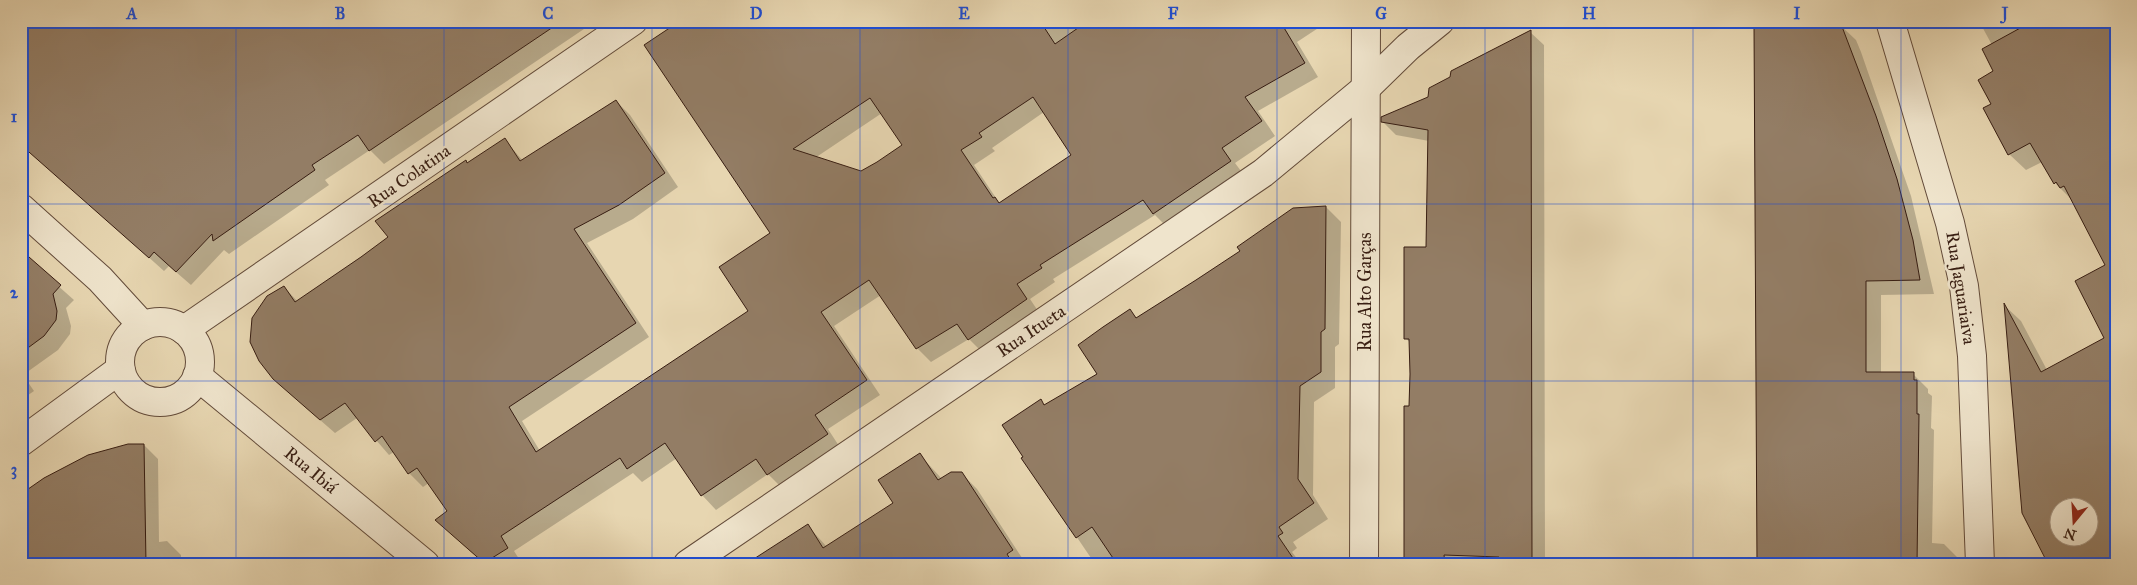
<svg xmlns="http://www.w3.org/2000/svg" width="2137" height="585" font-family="'IM FELL Great Primer',serif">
	<rect width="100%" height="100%" fill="#e7d6b1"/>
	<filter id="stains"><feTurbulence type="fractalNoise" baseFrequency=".004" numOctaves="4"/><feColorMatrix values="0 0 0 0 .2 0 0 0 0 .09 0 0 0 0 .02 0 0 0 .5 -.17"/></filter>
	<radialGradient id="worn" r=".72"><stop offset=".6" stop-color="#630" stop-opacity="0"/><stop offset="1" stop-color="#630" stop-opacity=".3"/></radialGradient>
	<g fill="#0003" fill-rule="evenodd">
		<polygon points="39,21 579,21 584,29 384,164 370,150 325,180 329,185 229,254 224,250 191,285 169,266 164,271 24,146"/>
		<path d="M736,21h593l-32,21 21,35 -60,34 17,25 -40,27 9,12 -76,53 -13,-13 -102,64 2,3 -25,17 10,15 -57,39 -14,-14 -38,23 -14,-14 -36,-53 -47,31 46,69 -52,34 13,20 -59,39 -14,-14 -52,36 -14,-15 -25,-37 -35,24 -9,-9 -119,78 7,11 -3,2h-33l-34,-30 -2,-22 -20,-29 -6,4 -14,-14 -15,-21 -5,3 -32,-37 -22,15 -46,-40 -5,-106 14,15 91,-65 79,-73 37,-24 18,21 93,-60 14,14 48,72 -45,32 -46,24 62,94 -127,84 18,30 210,-139 21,-78zM1044,112l29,44 -73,48 -26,-39 21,-14 -3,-3zM882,113l22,33 -47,30 -42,-18z"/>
		<polygon points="1755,21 1818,21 1818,25 1840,25 1856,40 1861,52 1911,196 1934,294 1881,295 1881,373 1913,374 1928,389 1928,393 1932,396 1931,428 1934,430 1932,543 1944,544 1959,559 1959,564 1758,564"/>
		<path d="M1979,21h137v543h-66l-44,-257 15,14 26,49 59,-32v-73l-35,-66 -16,-16 -13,-21 -16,8 -17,-16 -16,-50 2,-32 -3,-27zM2060,508h30v30h-30z"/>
		<polygon points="1530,32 1544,45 1545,564 1405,564 1411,343 1405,338 1427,248 1429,141 1396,135 1382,121 1430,98"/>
		<polygon points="1326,207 1341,222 1339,344 1335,347 1335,388 1314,402 1313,495 1328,519 1293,542 1297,548 1292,552 1301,564 1083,564 1091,558 1023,458 1040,401 1045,406 1099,375 1130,311 1137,318"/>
		<polygon points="21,253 74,300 66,308 71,326 70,334 58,350 23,375 34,391 21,400"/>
		<polygon points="144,445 158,459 159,542 167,541 181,555 181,561 351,564 21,564"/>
		<polygon points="920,455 942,479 961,473 977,489 1026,564 749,564 807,525 827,547 894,503"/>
	</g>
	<g fill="#937d65" stroke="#371d12" fill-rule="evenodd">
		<polygon points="35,21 562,21 369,151 358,135 312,165 315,170 213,241 212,234 176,272 154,252 149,258 21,145 21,31"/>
		<path d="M680,21h360l15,23 33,-23h192l25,42 -60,34 17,24 -40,27 9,13 -78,53 -10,-14 -103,65 2,3 -25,16 10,15 -59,41 -11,-16 -41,25 -47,-69 -48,32 46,68 -52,35 13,19 -61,41 -11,-16 -55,37 -36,-53 -38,26 -7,-11 -119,78 7,12 -24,15 -49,-43 12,-9 -30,-43 -9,6 -26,-38 -7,6 -30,-39 -25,17 -47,-41 -14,-18 -9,-19 2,-24 15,-22 17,-10 11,16 66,-45 27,-20 -13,-16 91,-61 1,3 38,-25 15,23 96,-61 49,73 -46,32 -45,24 62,94 -127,84 27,45 212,-141 -29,-44 51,-34 -126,-188zM1033,97l38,58 -72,48 -4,-6 -2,1 -32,-48 21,-13 -3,-4zM870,98l32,47 -25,17 -16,9 -68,-22z"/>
		<path d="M2033,21h83v543h-68l-26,-51 -18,-210 37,69 63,-34 -29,-57 30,-16 -41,-79 -4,2 -4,-6 -2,2 -24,-41 -22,12 -25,-47 8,-4 -13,-24 15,-9 -11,-22zM2060,508h30v30h-30z"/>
		<polygon points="1841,24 1876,116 1897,179 1913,240 1920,280 1866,281 1866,372 1914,372 1914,380 1917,380 1917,414 1919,414 1917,564 1757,564 1754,25"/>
		<polygon points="1531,30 1532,564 1499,564 1499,557 1444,555 1445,564 1404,564 1404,406 1409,406 1410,374 1409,339 1404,339 1404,247 1426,247 1428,130 1381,122 1381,117 1428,97 1429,88 1450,77 1451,71"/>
		<polygon points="1326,206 1325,329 1321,332 1321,372 1300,386 1298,479 1314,503 1279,527 1283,533 1278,536 1297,564 1117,564 1092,527 1076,538 1021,458 1023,457 1002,425 1041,399 1044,405 1097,374 1078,345 1103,327 1130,309 1136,318 1196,280 1240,251 1237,247 1293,208"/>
		<polygon points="21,250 61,285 53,294 57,311 56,320 44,336 21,353"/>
		<polygon points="128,444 144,444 146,564 21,564 21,494 44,478 88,455"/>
		<polygon points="920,453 938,480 951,472 962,472 1013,550 1007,554 1013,564 746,564 808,524 823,548 893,503 878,480"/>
	</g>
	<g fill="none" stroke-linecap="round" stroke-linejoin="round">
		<g stroke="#634b3a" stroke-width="30">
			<g id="minor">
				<polyline points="1890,21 1950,223 1964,286 1972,356 1980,564"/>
				<polyline points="21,208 100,279 143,326"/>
				<circle cx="160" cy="362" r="40"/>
				<polyline points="184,330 633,21"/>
				<polyline points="197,376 425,564"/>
				<polyline points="21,442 118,371 121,371"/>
				<polyline points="688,564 1263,173 1367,87 1408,47 1440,21"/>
				<polyline points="1364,564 1366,21"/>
			</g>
		</g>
		<use href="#minor" stroke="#efe4cc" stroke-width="28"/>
	</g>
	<path fill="none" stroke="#1d4ed8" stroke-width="1" stroke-opacity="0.55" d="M236,21v543M444,21v543M652,21v543M860,21v543M1068,21v543M1277,21v543M1485,21v543M1693,21v543M1901,21v543M21,204h2095M21,381h2095"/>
	<g text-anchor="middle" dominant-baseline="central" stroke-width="5" stroke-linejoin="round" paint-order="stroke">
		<g font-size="18" fill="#371d12" stroke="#efe4cc">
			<text transform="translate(409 176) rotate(-35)">Rua Colatina</text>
			<text transform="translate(1961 288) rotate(81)">Rua Jaguariaiva</text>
			<text transform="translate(1365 292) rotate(-90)">Rua Alto Garças</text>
			<text transform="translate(1031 331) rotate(-34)">Rua Itueta</text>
			<text transform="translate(311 470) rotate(39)">Rua Ibiá</text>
		</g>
	</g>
	<rect width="2137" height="585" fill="none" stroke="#e7d6b1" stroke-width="55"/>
	<g transform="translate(2074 522) rotate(198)"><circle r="24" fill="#efe4cc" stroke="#a59482"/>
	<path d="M0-4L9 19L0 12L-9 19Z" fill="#8f2418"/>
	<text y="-8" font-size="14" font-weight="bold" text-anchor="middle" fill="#371d12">N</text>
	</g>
	<rect x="28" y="28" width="2082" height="530" fill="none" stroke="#1d4ed8" stroke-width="2"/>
	<g font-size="16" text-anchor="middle" font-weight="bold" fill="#1d4ed8">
		<text x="132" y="19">A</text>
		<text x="340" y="19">B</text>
		<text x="548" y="19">C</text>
		<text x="756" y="19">D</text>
		<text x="964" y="19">E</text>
		<text x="1173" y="19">F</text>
		<text x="1381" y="19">G</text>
		<text x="1589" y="19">H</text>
		<text x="1797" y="19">I</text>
		<text x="2005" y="19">J</text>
		<text x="14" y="122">1</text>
		<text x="14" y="298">2</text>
		<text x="14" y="475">3</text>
	</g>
	<rect width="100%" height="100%" filter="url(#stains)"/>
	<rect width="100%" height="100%" fill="url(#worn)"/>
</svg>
